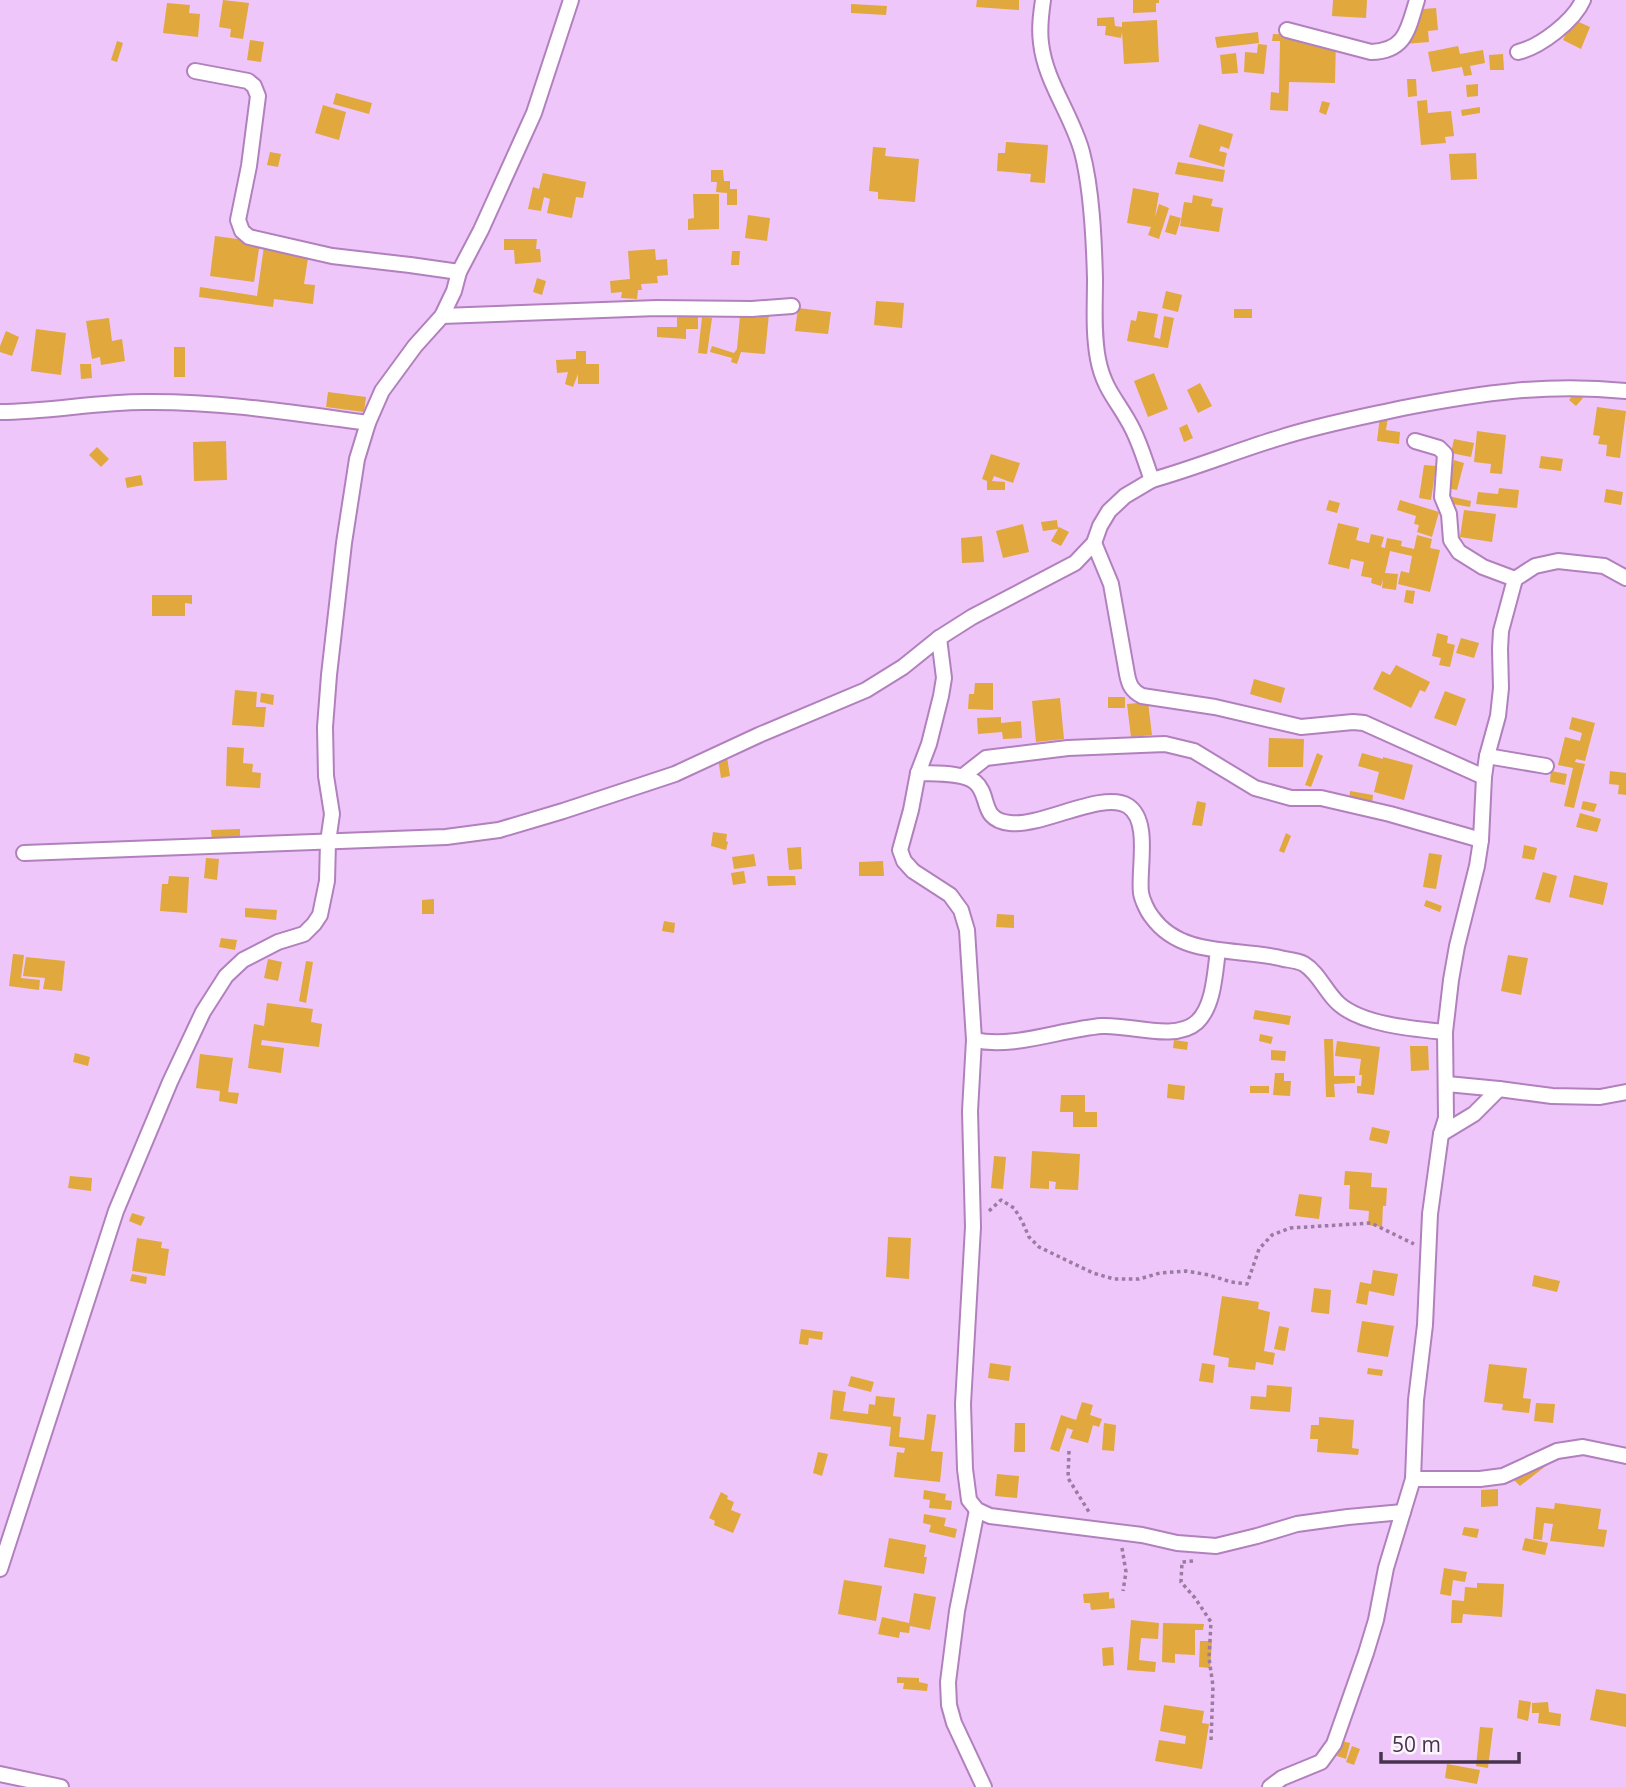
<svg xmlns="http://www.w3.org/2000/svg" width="1626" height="1787" font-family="'Open Sans',sans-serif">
	<rect width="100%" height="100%" fill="#efc6f9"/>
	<g fill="#e0a83d">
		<polygon points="223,0 249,3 243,39 230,37 231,29 219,27"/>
		<polygon points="977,0 1019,0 1019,10 976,7"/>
		<polygon points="1133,0 1159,0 1159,3 1156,3 1156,12 1133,13"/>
		<polygon points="1333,0 1367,0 1366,18 1332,16"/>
		<polygon points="167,3 190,5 189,13 200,14 198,37 163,33"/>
		<polygon points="851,4 887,6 886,15 851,13"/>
		<polygon points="1436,8 1438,30 1428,31 1429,42 1404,44 1402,21 1412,20 1411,10"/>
		<polygon points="1114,17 1115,26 1122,27 1122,22 1157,20 1159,62 1124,64 1122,32 1121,38 1105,35 1106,26 1097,26 1097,18"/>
		<polygon points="1572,19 1590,27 1581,49 1563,40"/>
		<polygon points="1258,32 1259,43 1217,48 1215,37"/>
		<polygon points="1273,34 1336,36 1335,83 1289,82 1288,111 1270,110 1271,92 1279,93 1280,41 1272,41"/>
		<polygon points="250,40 264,42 261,62 247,60"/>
		<polygon points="117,41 123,43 117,62 111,60"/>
		<polygon points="1258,44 1267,45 1264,74 1244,72 1245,52 1257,53"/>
		<polygon points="1458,46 1460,54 1483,50 1485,63 1470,66 1472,75 1464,76 1462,67 1432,72 1428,52"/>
		<polygon points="1236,53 1238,73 1222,74 1220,55"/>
		<polygon points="1503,54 1504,70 1490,70 1489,55"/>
		<polygon points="1407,79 1416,79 1417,96 1408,97"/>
		<polygon points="1478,84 1478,96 1467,97 1466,85"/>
		<polygon points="336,93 372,103 369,114 333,104"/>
		<polygon points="1427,100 1428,113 1451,111 1454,136 1445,137 1446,143 1421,145 1417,101"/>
		<polygon points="1322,101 1330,103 1326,115 1319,112"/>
		<polygon points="323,105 346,112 339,140 315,133"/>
		<polygon points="1480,107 1480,113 1462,116 1461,110"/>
		<polygon points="1199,124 1233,134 1229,149 1221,146 1219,151 1227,153 1224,167 1189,157"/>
		<polygon points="1006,142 1048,145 1045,183 1030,182 1031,174 997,171 998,153 1005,153"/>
		<polygon points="873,147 886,148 885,156 919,159 915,202 878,199 878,192 869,191"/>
		<polygon points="270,152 281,154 278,167 267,165"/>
		<polygon points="1476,153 1477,179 1451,180 1449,154"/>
		<polygon points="1178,162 1225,170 1223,182 1175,174"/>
		<polygon points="711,170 723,170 724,181 730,181 730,189 737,189 737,205 727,205 727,193 716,192 717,182 711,182"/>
		<polygon points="543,173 586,182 583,198 576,197 572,218 547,213 550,199 544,197 541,211 528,209 533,187 539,189"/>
		<polygon points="1133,188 1159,193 1155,217 1159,204 1169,208 1159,239 1148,235 1151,227 1127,223"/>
		<polygon points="693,194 719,194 719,229 688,230 688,219 694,218"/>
		<polygon points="1193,195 1213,199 1211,206 1223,208 1219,232 1180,226 1184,202 1192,203"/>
		<polygon points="748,215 770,218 767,241 745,238"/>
		<polygon points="1170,215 1181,218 1176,235 1165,232"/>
		<polygon points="215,236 260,242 254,282 210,276"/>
		<polygon points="504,239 537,239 536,249 540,249 541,262 515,264 514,250 504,250"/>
		<polygon points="264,246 309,252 304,284 315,285 313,304 274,299 273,307 199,297 200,287 257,296"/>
		<polygon points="655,249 656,260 667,259 668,275 657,276 658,283 641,284 642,290 638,290 637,299 621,298 622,292 611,293 610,281 630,279 628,251"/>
		<polygon points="732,251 740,251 739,265 731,265"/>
		<polygon points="537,278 546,281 542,295 533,292"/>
		<polygon points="1166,291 1182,295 1178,312 1162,308"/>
		<polygon points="876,301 904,303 902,328 874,325"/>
		<polygon points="798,308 831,312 828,334 795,331"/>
		<rect x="1234" y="309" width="18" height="9"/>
		<polygon points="1138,311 1158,314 1154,337 1160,339 1164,316 1174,318 1168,348 1127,341 1131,320 1136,321"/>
		<polygon points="760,313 769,314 765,354 741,352 737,364 731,362 732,358 710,352 712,346 734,353 737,349 740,316 759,318"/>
		<polygon points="677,317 698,317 698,329 686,329 686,339 657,337 657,327 677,327"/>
		<polygon points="702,317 712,318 707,354 698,353"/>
		<polygon points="109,318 112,341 122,339 125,361 101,365 100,357 92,359 86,321"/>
		<polygon points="36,329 66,333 61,375 31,371"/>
		<polygon points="6,331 19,337 12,356 0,352 0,346"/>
		<rect x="174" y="347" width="11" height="30"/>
		<polygon points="576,351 586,351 586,364 599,364 599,384 578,384 578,374 573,387 565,384 568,372 557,373 556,360 576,359"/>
		<polygon points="80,364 91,364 92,378 81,379"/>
		<polygon points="1154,373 1168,409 1148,417 1134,381"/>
		<polygon points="1200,383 1212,406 1198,413 1187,390"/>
		<polygon points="328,392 366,397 364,412 326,407"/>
		<polygon points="1575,392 1583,398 1576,406 1569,400"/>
		<polygon points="1597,407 1626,411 1620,458 1606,456 1607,445 1598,444 1600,436 1593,435"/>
		<polygon points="1380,416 1388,417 1386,430 1400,432 1399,444 1377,441"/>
		<polygon points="1187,424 1193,438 1184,442 1179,428"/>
		<polygon points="1477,431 1506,435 1502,474 1490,473 1491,464 1474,462"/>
		<polygon points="1454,439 1474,443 1471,457 1451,453"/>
		<polygon points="226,441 227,480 194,481 193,442"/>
		<polygon points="97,447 109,459 101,467 89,455"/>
		<polygon points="991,454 1020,463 1013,483 994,476 992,481 1005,482 1005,490 987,490 987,481 982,479"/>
		<polygon points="1541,456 1563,459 1561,471 1539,468"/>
		<polygon points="1454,460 1464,463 1457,490 1447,488"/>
		<polygon points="1424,465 1436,466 1431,500 1419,498"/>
		<polygon points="141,475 143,485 127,488 125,478"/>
		<polygon points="1499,488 1519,490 1517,508 1476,504 1478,492 1498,494"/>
		<polygon points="1606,489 1623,492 1621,505 1604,502"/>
		<polygon points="1448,496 1471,501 1470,507 1447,503"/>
		<polygon points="1329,500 1340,503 1337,513 1326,510"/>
		<polygon points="1400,500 1439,512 1432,537 1417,532 1419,525 1414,524 1416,516 1397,510"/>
		<polygon points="1464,510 1496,514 1492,542 1460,537"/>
		<polygon points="1057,520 1058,528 1059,527 1069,532 1061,546 1051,541 1058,529 1043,531 1041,522"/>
		<polygon points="1338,523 1359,528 1356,540 1369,543 1371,534 1384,537 1381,547 1385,548 1387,538 1402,541 1401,546 1414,549 1417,535 1432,539 1430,548 1440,550 1430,592 1398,584 1401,571 1409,573 1412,556 1390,551 1385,573 1398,574 1396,590 1382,588 1383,579 1381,586 1371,583 1372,578 1361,576 1364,562 1351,559 1349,569 1328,564"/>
		<polygon points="1023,524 1029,552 1003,558 996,531"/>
		<polygon points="982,536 984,562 962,563 961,538"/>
		<polygon points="1406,590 1415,591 1413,604 1404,602"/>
		<polygon points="152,595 192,595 192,604 185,603 185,616 152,616"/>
		<polygon points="1437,633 1448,636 1447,643 1455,645 1450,667 1439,665 1441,658 1432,656"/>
		<polygon points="1461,638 1479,643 1474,658 1456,653"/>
		<polygon points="1396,665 1430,682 1425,692 1420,690 1411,708 1373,689 1382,671 1390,675"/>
		<polygon points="1254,679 1285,688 1281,703 1250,694"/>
		<polygon points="975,683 993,683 993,710 968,709 969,694 974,694"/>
		<polygon points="235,690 257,692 256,707 266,707 264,727 232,725"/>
		<polygon points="1445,691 1466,699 1456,726 1434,718"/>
		<polygon points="261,693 274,695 273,705 260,702"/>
		<rect x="1108" y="697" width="17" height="11"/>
		<polygon points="1060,698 1064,739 1036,742 1032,701"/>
		<polygon points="1148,702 1152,735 1131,737 1127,704"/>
		<polygon points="1001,717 1001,723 1021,721 1022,738 1003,739 1002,732 978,734 977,718"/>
		<polygon points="1572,717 1595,723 1585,761 1576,759 1575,762 1585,764 1574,808 1564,806 1573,768 1558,765 1565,737 1580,741 1582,733 1569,729"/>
		<polygon points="1269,738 1304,739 1303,767 1268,767"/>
		<polygon points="227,747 244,748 243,763 253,764 252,772 261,773 260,788 226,786"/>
		<polygon points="1317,753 1323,756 1311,787 1305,785"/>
		<polygon points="1362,753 1383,759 1383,757 1413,765 1404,800 1374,792 1379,772 1358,766"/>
		<polygon points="727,757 730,776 721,778 718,758"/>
		<polygon points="1551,771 1567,774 1565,785 1550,782"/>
		<polygon points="1610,771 1626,773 1626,795 1618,794 1619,785 1609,784"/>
		<polygon points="1350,791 1373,795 1372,805 1349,802"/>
		<polygon points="1197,801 1206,803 1202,826 1192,825"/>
		<polygon points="1583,801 1597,804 1594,812 1581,809"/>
		<polygon points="1580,813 1601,819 1597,832 1576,827"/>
		<polygon points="240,829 240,838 212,840 211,830"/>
		<polygon points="713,832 727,834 726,841 728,842 726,850 711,846"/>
		<polygon points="1286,833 1291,836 1284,853 1279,851"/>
		<polygon points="1524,845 1537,848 1534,860 1522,858"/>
		<polygon points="801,847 802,869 789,870 787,848"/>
		<polygon points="1429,853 1442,855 1436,889 1423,887"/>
		<polygon points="754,854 756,866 734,869 732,857"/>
		<polygon points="206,858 219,859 217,880 204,878"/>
		<polygon points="883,861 884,876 859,876 859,862"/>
		<polygon points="744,871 746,883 733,885 731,873"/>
		<polygon points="1543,872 1557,876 1550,903 1535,899"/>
		<polygon points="1574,875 1608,883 1603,905 1569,897"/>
		<polygon points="169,876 189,877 187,913 160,911 162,884 168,884"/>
		<polygon points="767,876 795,876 796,885 768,886"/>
		<polygon points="434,899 434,914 422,914 422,900"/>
		<polygon points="1426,900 1442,906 1440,912 1424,906"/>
		<polygon points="245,908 277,910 276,920 245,917"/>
		<polygon points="997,914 1014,915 1014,928 996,927"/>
		<polygon points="664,921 675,923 674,933 662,931"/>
		<polygon points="221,938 237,940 235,950 219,947"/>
		<polygon points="13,954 24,955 21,978 40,980 39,990 9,986"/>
		<polygon points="1508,955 1528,958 1521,995 1501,991"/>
		<polygon points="26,957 65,961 62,991 43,989 45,978 23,976"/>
		<polygon points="268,959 282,962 278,981 264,978"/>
		<polygon points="306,961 313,962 306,1003 299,1001"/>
		<polygon points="267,1003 313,1009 311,1022 322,1024 319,1047 262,1040 261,1045 284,1048 281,1073 248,1068 254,1024 264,1026"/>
		<polygon points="1255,1010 1291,1016 1289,1025 1253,1019"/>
		<polygon points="1260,1034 1273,1037 1271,1044 1259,1041"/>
		<polygon points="1324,1039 1333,1039 1334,1076 1355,1076 1355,1083 1334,1084 1335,1097 1326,1097"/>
		<polygon points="1174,1040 1188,1042 1187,1050 1173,1048"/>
		<polygon points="1337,1041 1380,1047 1374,1095 1357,1093 1357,1086 1361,1086 1362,1075 1359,1075 1361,1059 1335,1056"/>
		<polygon points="1410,1046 1428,1046 1429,1070 1411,1071"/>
		<polygon points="1271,1050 1286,1051 1285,1061 1271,1060"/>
		<polygon points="75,1053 90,1057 88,1066 73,1062"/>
		<polygon points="200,1054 233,1058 228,1092 239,1093 237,1104 219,1101 220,1091 196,1088"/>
		<polygon points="1275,1073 1284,1073 1284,1081 1291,1081 1290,1096 1273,1095"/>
		<polygon points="1168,1084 1185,1086 1184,1100 1167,1098"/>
		<rect x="1250" y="1086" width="19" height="7"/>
		<polygon points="1061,1095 1085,1095 1085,1112 1097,1112 1097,1127 1073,1127 1073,1112 1060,1112"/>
		<polygon points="1372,1127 1390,1131 1387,1144 1369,1140"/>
		<polygon points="1032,1151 1080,1154 1078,1190 1055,1189 1056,1182 1049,1181 1049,1189 1030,1188"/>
		<polygon points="994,1156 1006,1157 1003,1189 991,1188"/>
		<polygon points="1345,1171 1372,1173 1371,1187 1387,1188 1386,1206 1383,1206 1382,1227 1368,1225 1369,1211 1349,1209 1350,1185 1344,1185"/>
		<polygon points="70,1176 92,1178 91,1191 68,1188"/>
		<polygon points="1299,1194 1322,1197 1319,1219 1295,1216"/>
		<polygon points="132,1213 145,1217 141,1226 129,1221"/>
		<polygon points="888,1237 911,1238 909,1279 886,1277"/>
		<polygon points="137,1238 162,1242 161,1248 169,1249 165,1276 132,1271"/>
		<polygon points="1373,1270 1398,1274 1394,1296 1369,1291 1367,1305 1356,1303 1360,1282 1371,1284"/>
		<polygon points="132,1274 147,1277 146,1284 130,1281"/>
		<polygon points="1534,1275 1560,1281 1557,1292 1532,1286"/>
		<polygon points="1314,1288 1331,1290 1329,1314 1311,1312"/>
		<polygon points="1222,1296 1259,1302 1258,1309 1270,1312 1264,1351 1275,1353 1273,1365 1256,1362 1255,1370 1228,1367 1229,1358 1213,1355"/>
		<polygon points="1362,1321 1394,1326 1388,1357 1357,1352"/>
		<polygon points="1279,1326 1289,1328 1285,1351 1274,1349"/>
		<polygon points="801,1329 823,1332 822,1340 809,1338 808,1345 799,1344"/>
		<polygon points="990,1363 1011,1366 1009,1381 988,1378"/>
		<polygon points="1202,1363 1215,1365 1213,1383 1199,1381"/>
		<polygon points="1489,1364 1527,1368 1523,1398 1531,1399 1529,1413 1502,1410 1503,1404 1484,1402"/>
		<polygon points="1368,1368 1383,1370 1382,1376 1367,1374"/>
		<polygon points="851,1376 874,1382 871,1392 848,1386"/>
		<polygon points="1267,1385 1292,1387 1290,1412 1250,1409 1251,1396 1266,1397"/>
		<polygon points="833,1390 846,1392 843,1411 868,1414 869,1404 875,1405 876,1396 895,1398 893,1416 901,1417 899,1437 924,1440 927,1414 936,1415 931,1451 943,1452 940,1482 894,1477 897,1452 904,1453 905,1448 889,1446 891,1427 830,1419"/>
		<polygon points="1082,1402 1093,1405 1090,1415 1102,1419 1099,1427 1093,1425 1088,1443 1070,1438 1073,1430 1067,1428 1059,1452 1050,1449 1061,1415 1076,1420"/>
		<polygon points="1536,1403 1555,1404 1553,1423 1534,1421"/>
		<polygon points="1319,1417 1354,1420 1352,1448 1359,1449 1358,1455 1317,1452 1318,1439 1310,1439 1311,1425 1319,1425"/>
		<polygon points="1015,1423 1025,1423 1025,1452 1014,1452"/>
		<polygon points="1104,1423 1116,1425 1114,1451 1102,1450"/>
		<polygon points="818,1452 828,1454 822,1476 813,1473"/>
		<polygon points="1541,1458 1547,1465 1520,1486 1509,1475"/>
		<polygon points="997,1474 1019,1476 1017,1498 995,1496"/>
		<polygon points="1498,1489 1498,1506 1481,1507 1481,1490"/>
		<polygon points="924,1490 946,1494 945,1500 952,1501 951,1510 929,1508 930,1500 923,1499"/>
		<polygon points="721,1492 728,1496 727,1499 734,1502 731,1510 741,1514 733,1533 714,1525 715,1521 709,1518"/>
		<polygon points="1555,1503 1601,1509 1598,1529 1607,1530 1604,1547 1550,1541 1553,1524 1544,1523 1542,1540 1533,1539 1536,1507 1554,1509"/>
		<polygon points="924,1514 946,1518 944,1526 957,1529 955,1538 929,1532 931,1525 923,1523"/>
		<polygon points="1464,1527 1479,1529 1477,1538 1462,1535"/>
		<polygon points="889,1538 926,1545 924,1557 927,1557 924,1574 884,1567"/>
		<polygon points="1525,1538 1548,1543 1545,1555 1522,1550"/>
		<polygon points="1444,1568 1467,1572 1465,1582 1453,1580 1451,1596 1440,1594"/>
		<polygon points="844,1580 882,1586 876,1621 838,1614"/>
		<polygon points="1477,1583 1504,1584 1502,1617 1463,1614 1462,1623 1451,1623 1452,1600 1464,1601 1465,1587 1477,1588"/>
		<polygon points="1109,1592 1109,1599 1114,1598 1115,1608 1091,1610 1090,1603 1084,1603 1083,1594"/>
		<polygon points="914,1593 936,1597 930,1630 910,1626 909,1633 900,1632 899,1638 878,1634 882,1617 909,1623"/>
		<polygon points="1131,1620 1159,1623 1158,1639 1141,1638 1139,1660 1156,1662 1155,1672 1127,1670"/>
		<polygon points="1163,1623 1204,1624 1203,1630 1195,1630 1195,1655 1175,1654 1175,1663 1162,1662"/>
		<polygon points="1200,1641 1212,1641 1210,1668 1199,1667"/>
		<polygon points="1113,1647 1114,1665 1103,1666 1102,1648"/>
		<polygon points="897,1677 919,1678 919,1682 928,1684 927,1691 903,1689 904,1683 897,1683"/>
		<polygon points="1596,1689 1626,1694 1626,1727 1590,1720"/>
		<polygon points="1519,1700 1531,1702 1528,1721 1517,1718"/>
		<polygon points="1548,1702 1549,1712 1561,1714 1560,1726 1538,1723 1539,1713 1532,1713 1532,1703"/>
		<polygon points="1164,1705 1204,1711 1202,1723 1209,1724 1202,1769 1155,1761 1159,1740 1185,1744 1186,1736 1160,1731"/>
		<polygon points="1480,1727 1493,1728 1488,1768 1476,1766"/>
		<polygon points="1342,1741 1350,1743 1346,1759 1337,1756"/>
		<polygon points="1352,1746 1360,1749 1354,1765 1346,1762"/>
		<polygon points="1447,1764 1480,1770 1477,1784 1445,1778"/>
	</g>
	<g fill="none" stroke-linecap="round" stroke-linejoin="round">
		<g stroke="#b180bd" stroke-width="18">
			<g id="minor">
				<path d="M1043,0c-2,14 -4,28 -2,43 4,38 31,72 41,109 10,38 12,88 13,127 0,27 -2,53 3,80 6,32 22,44 35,71 8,16 13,34 19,50 43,-12 84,-29 127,-42 40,-13 83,-21 124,-30 78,-15 143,-25 223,-17"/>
				<path d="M1287,30l84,22c35,-1 37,-23 46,-52"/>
				<path d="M1518,52c22,-5 56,-31 65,-52"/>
				<polyline points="195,71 248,81 254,86 258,96 249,166 238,220 242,231 249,237 332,256 410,265 459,272"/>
				<polyline points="442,316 657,308 752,309 792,306"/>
				<path d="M0,412c48,0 96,-10 144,-10 75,-1 150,11 224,21"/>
				<polyline points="1415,441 1439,448 1445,454 1442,497 1449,514 1451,540 1459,552 1483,567 1515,579"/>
				<path d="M1094,543l17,41 16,90c2,11 5,17 15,22l73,11 86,20 52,-5 11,1 120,54"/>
				<polyline points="939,638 944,678 941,696 929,744 918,773 911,810 900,850 904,861 913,871 950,895 961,910 967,930 974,1040 970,1111 973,1227 963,1404 965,1469 969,1500 977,1510 990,1516 1142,1535 1177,1543 1216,1546 1257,1536 1297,1524 1348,1517 1403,1512"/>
				<polyline points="1487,756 1546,766"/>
				<path d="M918,773c15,1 45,-1 57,9 16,13 4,38 35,41 32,4 93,-33 118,-17 23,15 10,64 13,87 1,6 6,18 11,24 30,42 88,30 132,42 6,1 15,2 20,5 15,9 22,29 35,40 24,21 76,25 106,28"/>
				<polyline points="963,776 986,758 1068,748 1165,744 1194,751 1255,788 1291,798 1321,798 1390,814 1481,840"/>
				<polyline points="24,853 446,837 499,830 563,811 675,774 759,735 866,690 903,667 939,638 972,617 1075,563 1094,543 1100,526 1109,511 1125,496 1152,480"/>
				<path d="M974,1040c40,9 87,-11 128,-14 27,-2 73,16 95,-4 17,-16 18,-50 21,-72"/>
				<polyline points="1447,1084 1499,1089 1552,1096 1600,1097 1626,1092"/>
				<polyline points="1441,1134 1474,1114 1499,1089"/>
				<polyline points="1413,1479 1480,1479 1503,1476 1557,1451 1583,1447 1626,1456"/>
				<polyline points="977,1510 957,1611 948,1682 949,1705 954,1723 984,1787"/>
				<polyline points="0,1569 116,1211 170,1082 203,1012 226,976 243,960 278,942 304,934 314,924 320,915 327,881 328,842 332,814 326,776 325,727 329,675 344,543 357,459 368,423 382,391 415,346 442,316 454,291 459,272 481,230 534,113 571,0"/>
				<polyline points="0,1774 61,1787"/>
				<polyline points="1270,1787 1282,1778 1321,1762 1334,1744 1366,1653 1376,1620 1386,1568 1413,1479 1416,1400 1425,1325 1430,1214 1441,1134 1446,1118 1445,1032 1451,980 1457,946 1477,866 1481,840 1484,777 1487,756 1498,716 1501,688 1500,649 1501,631 1515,579 1535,566 1558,561 1604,566 1626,578"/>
			</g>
		</g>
		<g stroke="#9a7ba1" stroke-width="3.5" stroke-dasharray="3.5 3.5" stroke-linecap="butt">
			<polyline points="989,1211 1001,1200 1014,1208 1022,1221 1029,1237 1039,1247 1093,1273 1114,1279 1139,1279 1160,1273 1186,1271 1209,1275 1231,1282 1247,1284 1259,1249 1272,1235 1290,1228 1371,1223 1414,1244"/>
			<polyline points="1069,1451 1068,1478 1089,1512"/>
			<polyline points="1122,1548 1126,1572 1123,1591"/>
			<polyline points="1193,1561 1182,1562 1181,1582 1195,1598 1211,1622 1209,1658 1213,1686 1211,1741"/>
		</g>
		<use href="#minor" stroke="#fff" stroke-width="14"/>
	</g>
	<path d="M1381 1752v10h138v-10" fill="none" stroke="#48334d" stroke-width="3.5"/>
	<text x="1392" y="1752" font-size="21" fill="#48334d" stroke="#fbf6fc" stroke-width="5" paint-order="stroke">50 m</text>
</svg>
